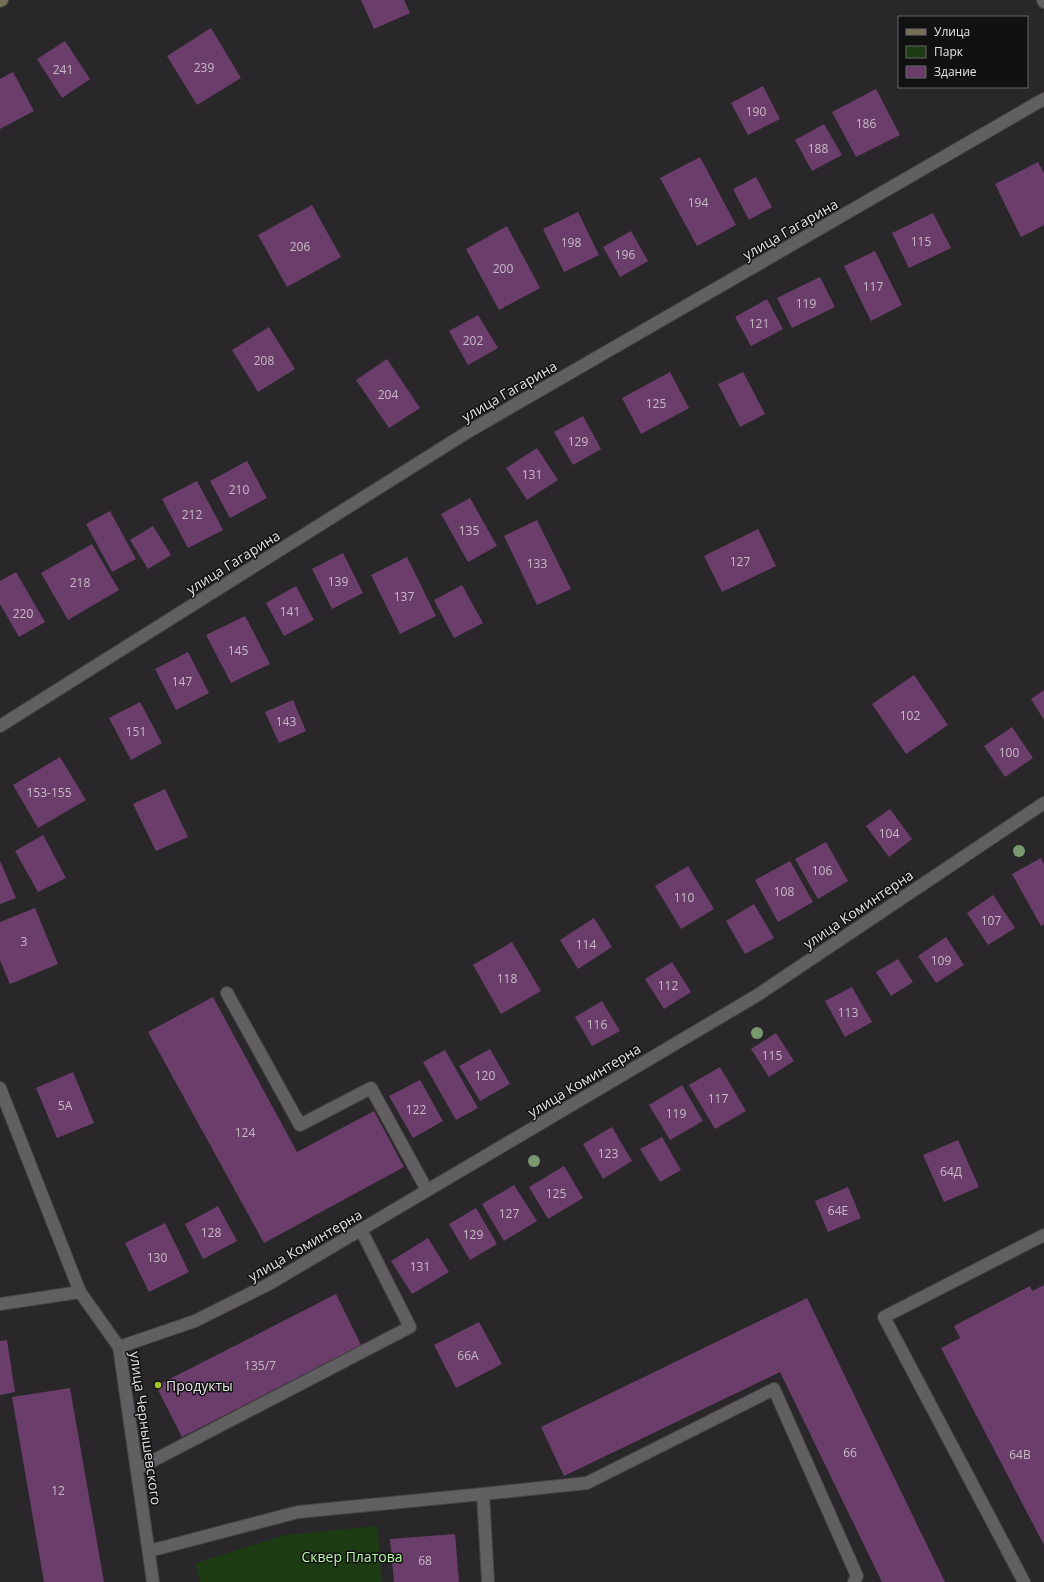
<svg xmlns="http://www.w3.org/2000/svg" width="1044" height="1582" font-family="'Open Sans',sans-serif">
	<rect width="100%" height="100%" fill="#2a272a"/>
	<polygon fill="#1d3c14" points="377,1526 382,1582 200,1582 196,1563 285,1535"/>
	<g fill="#6b3d6b">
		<polygon points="361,0 404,0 410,13 374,29"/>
		<polygon points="211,28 241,78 197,105 167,56"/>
		<polygon points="65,41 90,79 62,98 37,59"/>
		<polygon points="13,72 34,111 0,129 0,79"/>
		<polygon points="763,86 780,119 748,135 731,103"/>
		<polygon points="876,89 900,135 856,157 832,112"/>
		<polygon points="824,124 842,155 812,171 795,140"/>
		<polygon points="700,157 736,225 697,246 660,178"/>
		<polygon points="1038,162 1044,173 1044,225 1021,237 995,184"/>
		<polygon points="756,177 772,207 749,220 733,189"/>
		<polygon points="312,205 341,257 287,287 258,235"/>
		<polygon points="578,212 599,255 564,272 543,229"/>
		<polygon points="933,213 951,248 909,268 892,233"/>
		<polygon points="507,226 540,288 499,310 466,249"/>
		<polygon points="631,231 648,261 620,277 603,247"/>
		<polygon points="875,251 902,305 871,321 844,266"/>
		<polygon points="820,277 835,307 792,328 777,298"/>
		<polygon points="767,299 783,329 751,346 735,317"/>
		<polygon points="478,315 498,348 468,365 449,331"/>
		<polygon points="269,327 295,369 258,392 232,350"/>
		<polygon points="387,359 420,408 389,428 356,380"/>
		<polygon points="670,372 689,408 641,434 622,398"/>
		<polygon points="743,372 765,414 740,427 718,384"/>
		<polygon points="583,416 601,449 573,465 554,432"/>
		<polygon points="537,448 558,480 527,500 506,468"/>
		<polygon points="247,461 267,498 230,518 210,481"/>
		<polygon points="197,481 223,530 188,548 162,499"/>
		<polygon points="470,498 497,546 468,562 441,514"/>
		<polygon points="110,511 136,559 112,572 86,524"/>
		<polygon points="537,520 571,589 537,605 504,536"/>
		<polygon points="153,526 171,555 148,569 130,540"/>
		<polygon points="758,529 776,566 722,592 704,556"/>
		<polygon points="92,544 119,590 68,620 41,573"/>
		<polygon points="343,553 363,593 332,609 312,569"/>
		<polygon points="407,557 436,616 400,634 371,575"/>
		<polygon points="16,572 45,622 19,637 0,604 0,581"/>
		<polygon points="462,585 483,623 454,638 434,600"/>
		<polygon points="296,586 314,620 284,636 266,603"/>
		<polygon points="245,616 270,664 231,683 206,635"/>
		<polygon points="188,652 209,693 176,710 155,669"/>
		<polygon points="914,675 948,725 906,754 872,704"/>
		<polygon points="1044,690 1044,720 1031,699"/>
		<polygon points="293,700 306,731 279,743 265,712"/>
		<polygon points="140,702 162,743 131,760 109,718"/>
		<polygon points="1012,727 1033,758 1005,777 984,746"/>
		<polygon points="60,757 86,800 38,828 13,785"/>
		<polygon points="165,789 188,837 156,851 133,804"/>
		<polygon points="890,809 912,839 889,857 866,826"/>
		<polygon points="43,835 66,878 38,892 15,851"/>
		<polygon points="826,842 848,881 818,899 795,859"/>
		<polygon points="1041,858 1044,864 1044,924 1041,926 1012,874"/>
		<polygon points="0,861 16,898 0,904"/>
		<polygon points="790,861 813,902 778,922 755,880"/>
		<polygon points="688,866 714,909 681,929 655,886"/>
		<polygon points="993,895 1015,928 988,945 967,913"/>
		<polygon points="754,904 774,938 745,954 726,921"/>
		<polygon points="35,908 58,964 10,984 0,960 0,922"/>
		<polygon points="594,918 612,947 578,969 560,940"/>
		<polygon points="946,937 964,965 936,983 918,956"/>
		<polygon points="512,942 541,991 501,1014 473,965"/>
		<polygon points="898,959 913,982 891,996 876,972"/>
		<polygon points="672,962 691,992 664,1009 645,979"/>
		<polygon points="852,987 872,1022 845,1037 825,1001"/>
		<polygon points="213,997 297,1152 374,1111 404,1167 264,1243 148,1032"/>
		<polygon points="602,1001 620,1031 592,1046 575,1017"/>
		<polygon points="776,1033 794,1061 769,1077 751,1049"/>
		<polygon points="490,1049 510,1084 480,1101 459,1066"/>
		<polygon points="445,1050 478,1108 456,1120 423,1062"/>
		<polygon points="720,1067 746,1111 715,1129 689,1085"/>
		<polygon points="73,1072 94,1123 57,1138 36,1088"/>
		<polygon points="420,1080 443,1121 413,1138 389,1096"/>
		<polygon points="682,1085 703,1121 670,1140 649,1105"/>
		<polygon points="612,1127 632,1161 603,1179 583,1144"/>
		<polygon points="662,1137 681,1170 660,1182 640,1149"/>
		<polygon points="958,1140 979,1187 944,1202 923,1155"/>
		<polygon points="564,1166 583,1198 548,1219 529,1187"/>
		<polygon points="514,1185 537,1221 504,1241 482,1204"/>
		<polygon points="848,1187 861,1218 828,1232 815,1201"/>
		<polygon points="218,1206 237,1241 203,1259 185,1224"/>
		<polygon points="476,1208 497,1244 470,1260 449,1224"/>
		<polygon points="165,1223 189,1272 149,1292 125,1243"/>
		<polygon points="428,1238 449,1272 412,1294 391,1261"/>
		<polygon points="1044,1285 1044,1545 941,1348 960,1338 954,1326 1030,1286 1032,1291"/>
		<polygon points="336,1294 361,1345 182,1437 156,1386"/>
		<polygon points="807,1298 945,1582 882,1582 780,1372 564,1476 541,1427"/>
		<polygon points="479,1322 502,1364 456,1388 434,1345"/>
		<polygon points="7,1340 15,1392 0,1395 0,1341"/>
		<polygon points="70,1388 104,1582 44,1582 12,1397"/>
		<polygon points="455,1534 459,1582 394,1582 390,1539"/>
	</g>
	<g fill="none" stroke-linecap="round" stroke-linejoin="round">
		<g stroke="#464345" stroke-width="14">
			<g id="service">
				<polyline points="227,993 300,1125 371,1088 427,1190"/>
				<polyline points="137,1469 410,1327 361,1230"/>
				<polyline points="483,1494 587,1483 774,1389 857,1576 854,1582"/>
				<polyline points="149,1551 298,1512 483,1494 488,1582"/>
				<polyline points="1024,1582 884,1317 1044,1235"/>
			</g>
		</g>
		<g stroke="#464345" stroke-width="14">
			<g id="minor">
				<polyline points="0,726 466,433 1044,99"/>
				<polyline points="0,1088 80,1292 119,1347 153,1582"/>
				<polyline points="0,1304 80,1292"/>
			</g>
		</g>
		<g stroke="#464345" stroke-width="14">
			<g id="tertiary">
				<polyline points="1043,0 1044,2"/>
				<polyline points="119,1347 195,1321 269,1284 756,996 1044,803"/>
			</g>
		</g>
		<g stroke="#464345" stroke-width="14">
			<polyline id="secondary" points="0,1 2,0"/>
		</g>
		<use href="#service" stroke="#625f62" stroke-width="12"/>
		<use href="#minor" stroke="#625f62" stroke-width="12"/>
		<use href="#tertiary" stroke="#625f62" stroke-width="12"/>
		<use href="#secondary" stroke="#767056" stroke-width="12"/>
	</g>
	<g fill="#79996f">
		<circle cx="1019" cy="851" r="6"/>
		<circle cx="757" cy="1033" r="6"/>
		<circle cx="534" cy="1161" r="6"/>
	</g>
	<circle fill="#a6c820" stroke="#121112" stroke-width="1.5" cx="158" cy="1385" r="4"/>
	<g text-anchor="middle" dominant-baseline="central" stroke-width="3" stroke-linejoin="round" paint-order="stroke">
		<g font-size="12" fill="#c7bac6">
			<text x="204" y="67">239</text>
			<text x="63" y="69">241</text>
			<text x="756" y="111">190</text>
			<text x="866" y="123">186</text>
			<text x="818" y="148">188</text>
			<text x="698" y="202">194</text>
			<text x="921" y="241">115</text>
			<text x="571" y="242">198</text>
			<text x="300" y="246">206</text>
			<text x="625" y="254">196</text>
			<text x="503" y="268">200</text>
			<text x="873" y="286">117</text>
			<text x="806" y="303">119</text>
			<text x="759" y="323">121</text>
			<text x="473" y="340">202</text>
			<text x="264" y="360">208</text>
			<text x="388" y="394">204</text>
			<text x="656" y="403">125</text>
			<text x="578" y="441">129</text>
			<text x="532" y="474">131</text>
			<text x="239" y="489">210</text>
			<text x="192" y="514">212</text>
			<text x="469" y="530">135</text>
			<text x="740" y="561">127</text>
			<text x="537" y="563">133</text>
			<text x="338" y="581">139</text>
			<text x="80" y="582">218</text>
			<text x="404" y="596">137</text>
			<text x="290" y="611">141</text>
			<text x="23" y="613">220</text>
			<text x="238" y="650">145</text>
			<text x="182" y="681">147</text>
			<text x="910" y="715">102</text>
			<text x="286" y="721">143</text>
			<text x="136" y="731">151</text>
			<text x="1009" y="752">100</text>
			<text x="49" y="792">153-155</text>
			<text x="889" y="833">104</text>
			<text x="822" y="870">106</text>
			<text x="784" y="891">108</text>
			<text x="684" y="897">110</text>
			<text x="991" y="920">107</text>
			<text x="24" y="941">3</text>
			<text x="586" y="944">114</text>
			<text x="941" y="960">109</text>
			<text x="507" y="978">118</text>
			<text x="668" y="985">112</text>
			<text x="848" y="1012">113</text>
			<text x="597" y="1024">116</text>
			<text x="772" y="1055">115</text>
			<text x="485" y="1075">120</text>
			<text x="718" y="1098">117</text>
			<text x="65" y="1105">5А</text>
			<text x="416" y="1109">122</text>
			<text x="676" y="1113">119</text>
			<text x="245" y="1132">124</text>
			<text x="608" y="1153">123</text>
			<text x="951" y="1171">64Д</text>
			<text x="556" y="1193">125</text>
			<text x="838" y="1210">64Е</text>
			<text x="509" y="1213">127</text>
			<text x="211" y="1232">128</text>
			<text x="473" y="1234">129</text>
			<text x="157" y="1257">130</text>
			<text x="420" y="1266">131</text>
			<text x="468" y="1355">66А</text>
			<text x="260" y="1365">135/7</text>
			<text x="850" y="1452">66</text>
			<text x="1020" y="1454">64В</text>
			<text x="58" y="1490">12</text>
			<text x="425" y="1560">68</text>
		</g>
		<g font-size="14" fill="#e6e4e5" stroke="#121112">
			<text transform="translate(790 229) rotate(-30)">улица Гагарина</text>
			<text transform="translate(509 391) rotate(-30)">улица Гагарина</text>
			<text transform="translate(233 562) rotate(-32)">улица Гагарина</text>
			<text transform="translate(858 909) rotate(-34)">улица Коминтерна</text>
			<text transform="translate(584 1080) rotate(-31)">улица Коминтерна</text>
			<text transform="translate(305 1245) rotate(-30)">улица Коминтерна</text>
			<text transform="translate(146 1428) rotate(82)">улица Чернышевского</text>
		</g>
		<g font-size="14" fill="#e6e4e5" stroke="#121112" text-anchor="start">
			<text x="166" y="1385">Продукты</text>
		</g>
		<g font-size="14" fill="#b9f7a8" stroke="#121112">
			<text x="352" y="1556">Сквер Платова</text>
		</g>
	</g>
	<rect x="898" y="16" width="130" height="72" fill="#121112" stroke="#676566"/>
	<rect x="906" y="29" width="20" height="6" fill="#767056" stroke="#676566"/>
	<text x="934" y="36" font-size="12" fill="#e6e4e5">Улица</text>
	<rect x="906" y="46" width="20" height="12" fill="#1d3c14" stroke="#676566"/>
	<text x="934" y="56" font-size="12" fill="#e6e4e5">Парк</text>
	<rect x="906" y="66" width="20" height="12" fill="#6b3d6b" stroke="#676566"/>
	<text x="934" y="76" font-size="12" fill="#e6e4e5">Здание</text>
</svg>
